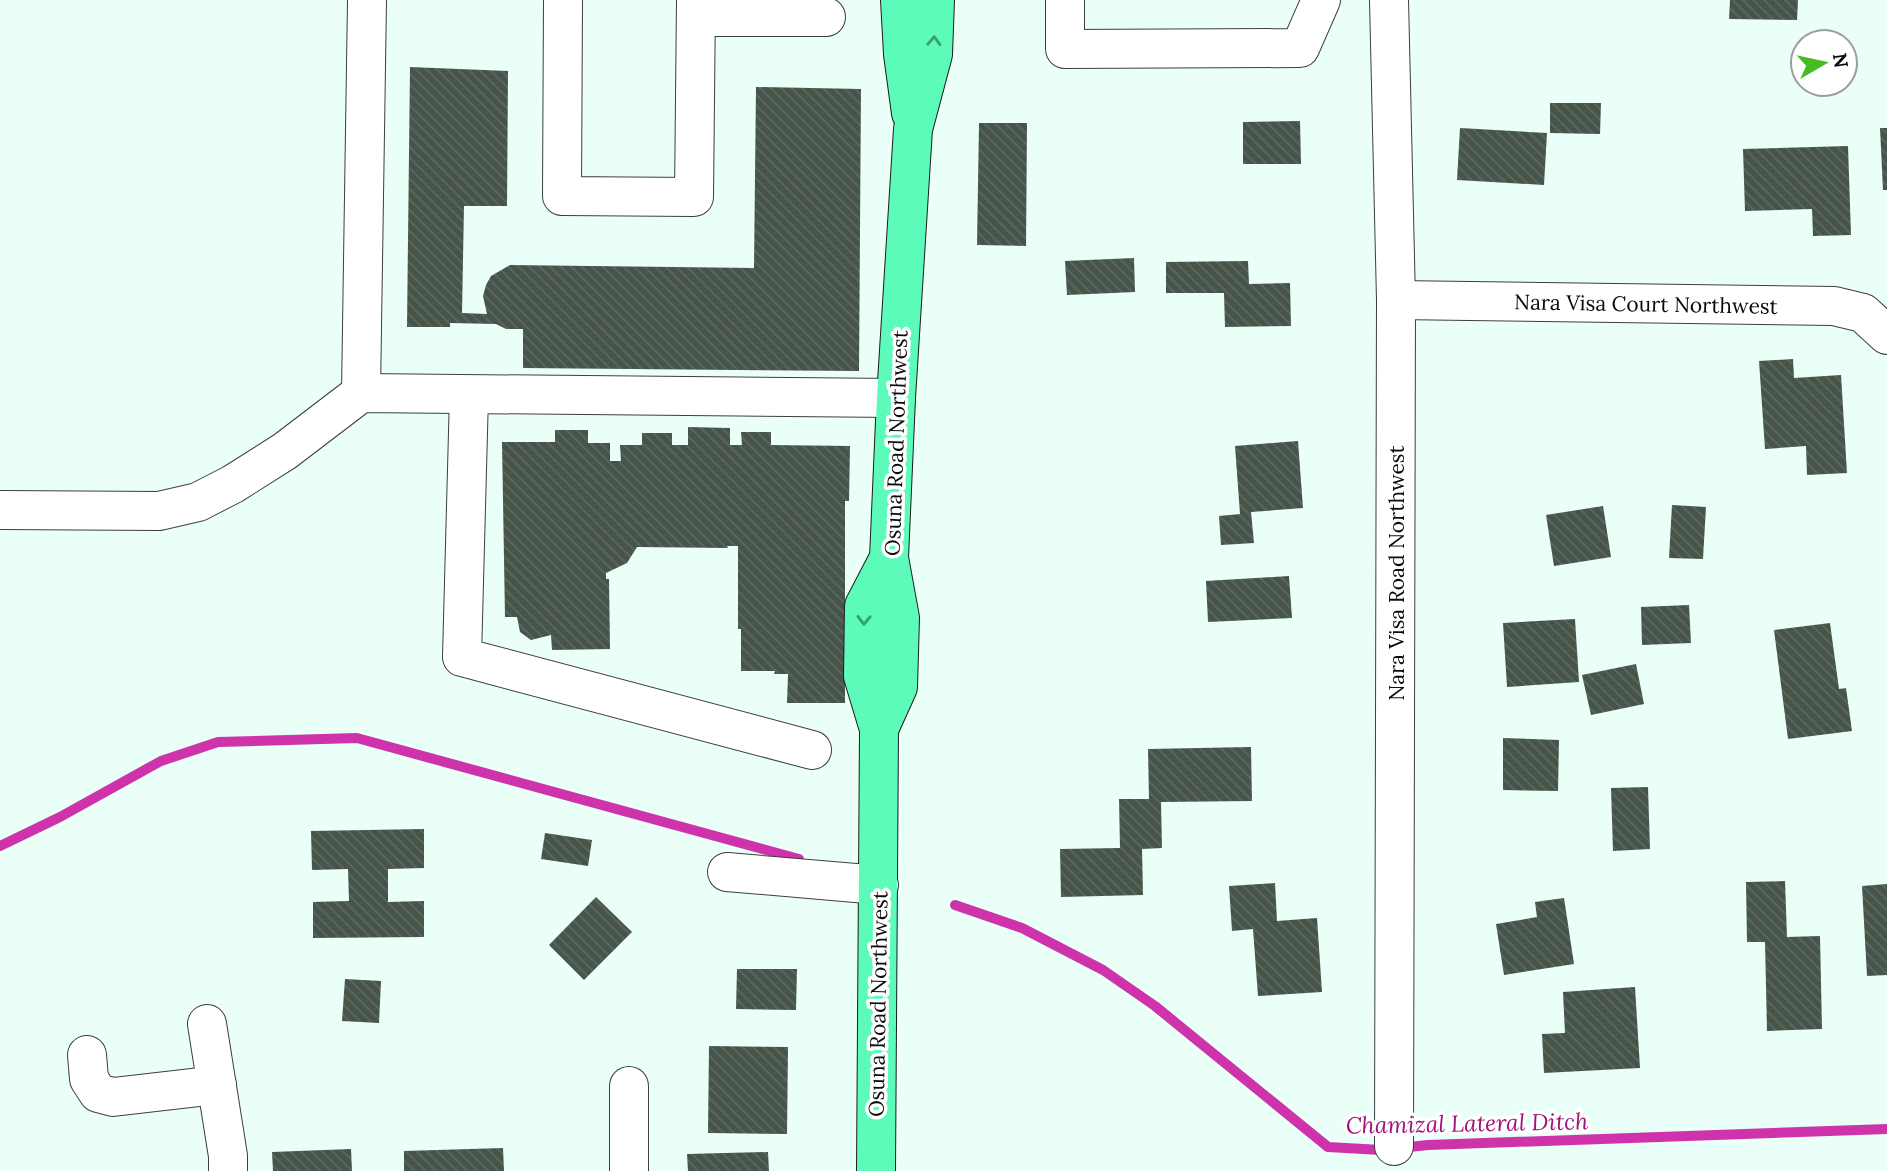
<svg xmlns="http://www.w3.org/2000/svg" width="1887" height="1171" font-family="Lora,serif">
	<defs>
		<pattern id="building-back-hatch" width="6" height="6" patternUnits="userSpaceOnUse" patternTransform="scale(1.75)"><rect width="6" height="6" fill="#47544a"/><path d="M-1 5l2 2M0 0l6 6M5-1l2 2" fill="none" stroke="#5d6860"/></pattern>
	</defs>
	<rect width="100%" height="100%" fill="#e9fff7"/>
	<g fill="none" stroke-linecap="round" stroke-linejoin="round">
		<g stroke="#cf33ac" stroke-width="10">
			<polyline points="0,846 60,817 161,761 218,742 357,738 799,859"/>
			<polyline points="955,905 1022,928 1103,970 1155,1006 1328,1147 1381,1150 1428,1145 1887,1129"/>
		</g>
	</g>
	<g fill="url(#building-back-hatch)">
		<polygon points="1730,0 1798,0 1797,20 1729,19"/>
		<polygon points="410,67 508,71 507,206 464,206 462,313 487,314 483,296 486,285 491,276 510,265 754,268 756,87 861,89 859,371 523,368 523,329 506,329 496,324 450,323 450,327 407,327"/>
		<polygon points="1550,103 1601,103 1600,134 1550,133"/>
		<polygon points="1300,121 1301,164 1243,164 1243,122"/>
		<polygon points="979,123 1027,123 1026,246 977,245"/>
		<polygon points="1460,128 1547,133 1544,185 1457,180"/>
		<polygon points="1880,128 1887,128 1887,190 1883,190"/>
		<polygon points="1848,146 1851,235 1813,236 1812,209 1745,211 1743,149"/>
		<polygon points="1134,258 1135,292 1067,295 1065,261"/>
		<polygon points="1248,261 1249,284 1290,283 1291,326 1225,327 1224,293 1166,293 1166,262"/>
		<polygon points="1793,359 1794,378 1841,375 1847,473 1807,475 1806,446 1765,449 1759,361"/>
		<polygon points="688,427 730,428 730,445 742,445 741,432 771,432 771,445 850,446 849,501 845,501 845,703 787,703 788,674 774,674 775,671 741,671 741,629 738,629 738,546 727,546 728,548 637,547 627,563 606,573 606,579 609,579 610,649 552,650 551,635 531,640 520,632 517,617 505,617 502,442 555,442 555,430 588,430 588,443 610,443 610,461 621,461 620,445 642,445 642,433 672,433 672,445 688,445"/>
		<polygon points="1298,441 1303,508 1251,512 1254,543 1221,545 1219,516 1240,514 1235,446"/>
		<polygon points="1672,505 1706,507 1703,559 1669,558"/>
		<polygon points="1603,506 1611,557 1554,566 1546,515"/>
		<polygon points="1289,576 1292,618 1208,622 1206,581"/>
		<polygon points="1689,605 1691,643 1642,645 1641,607"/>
		<polygon points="1575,619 1579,682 1507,687 1503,623"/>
		<polygon points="1830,623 1839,689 1846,688 1852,731 1788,739 1774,630"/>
		<polygon points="1636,664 1644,704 1591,715 1582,675"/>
		<polygon points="1503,738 1559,740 1558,791 1503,790"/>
		<polygon points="1251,747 1252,801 1161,802 1162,848 1142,849 1143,895 1061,897 1060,849 1120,848 1119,799 1149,799 1148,749"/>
		<polygon points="1648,787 1650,849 1613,851 1611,788"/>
		<polygon points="424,829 424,868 388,869 388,902 424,901 424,937 313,938 313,902 349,901 348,869 312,870 311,831"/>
		<polygon points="545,833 592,840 588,866 541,859"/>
		<polygon points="1785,881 1787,937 1820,936 1822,1029 1767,1031 1765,942 1747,942 1746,882"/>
		<polygon points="1275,883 1277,921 1317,918 1322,992 1258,996 1253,929 1232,931 1229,886"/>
		<polygon points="1887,884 1887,975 1867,976 1862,886"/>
		<polygon points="596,897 632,932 584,980 549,945"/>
		<polygon points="1564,898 1574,964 1504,975 1496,924 1537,917 1535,902"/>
		<polygon points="737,969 797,969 796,1010 736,1009"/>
		<polygon points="345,979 381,981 379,1023 342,1021"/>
		<polygon points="1635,987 1640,1068 1544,1073 1542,1034 1565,1033 1563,992"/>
		<polygon points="709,1046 788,1047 787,1134 708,1133"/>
		<polygon points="503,1148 504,1171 404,1171 404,1151"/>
		<polygon points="351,1149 352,1171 273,1171 272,1152"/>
		<polygon points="768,1152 769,1171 688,1171 687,1154"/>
	</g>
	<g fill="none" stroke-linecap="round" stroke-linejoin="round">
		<g stroke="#3e3e3e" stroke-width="40">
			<g id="minor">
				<polyline points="563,0 562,196 694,197 696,0"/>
				<polyline points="1065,0 1065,49 1300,48 1321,0"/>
				<polyline points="1389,0 1396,300 1394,1146"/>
				<polyline points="696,17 826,17"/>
				<polyline points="1396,300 1834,306 1863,313 1887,335"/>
				<polyline points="361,393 367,0"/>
				<polyline points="469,395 462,657 812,750"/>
				<polyline points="0,510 159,511 198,502 233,484 285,451 361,393 896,398"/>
				<polyline points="727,872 879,885"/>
				<polyline points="207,1024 228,1156 228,1171"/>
				<polyline points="87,1055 89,1079 98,1093 113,1097 217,1085"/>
				<polyline points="629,1171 629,1086"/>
			</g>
		</g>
		<g stroke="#1c1c1c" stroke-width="40">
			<g id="major">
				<polyline points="900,0 903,54 911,113"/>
				<polyline points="879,729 863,676 864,606 889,558"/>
				<polyline points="876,1171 879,729 898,687 900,618 889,558 896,398 913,129 933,54 935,0"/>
			</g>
		</g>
		<use href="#minor" stroke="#fff" stroke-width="38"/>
		<use href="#major" stroke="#5dfbb9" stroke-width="38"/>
	</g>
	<defs><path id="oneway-chevron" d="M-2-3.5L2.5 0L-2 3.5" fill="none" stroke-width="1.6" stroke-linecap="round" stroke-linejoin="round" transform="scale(1.75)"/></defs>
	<g stroke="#3c9b73">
		<use href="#oneway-chevron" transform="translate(934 41) rotate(-88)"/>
		<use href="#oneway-chevron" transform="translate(864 620) rotate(91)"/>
	</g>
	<g text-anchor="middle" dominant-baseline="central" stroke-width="7" stroke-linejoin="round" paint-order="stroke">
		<g font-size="21" fill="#0b0b0b" stroke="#fff">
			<text transform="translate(1646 304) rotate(1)">Nara Visa Court Northwest</text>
			<text transform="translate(896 443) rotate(-88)">Osuna Road Northwest</text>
			<text transform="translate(1396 573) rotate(-90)">Nara Visa Road Northwest</text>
			<text transform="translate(878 1004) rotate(-89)">Osuna Road Northwest</text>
		</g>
		<g font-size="23" font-style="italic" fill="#9e1379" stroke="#fff">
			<text transform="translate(1467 1123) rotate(-1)">Chamizal Lateral Ditch</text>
		</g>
	</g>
	<g transform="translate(1824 63) rotate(81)"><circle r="33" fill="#ffffff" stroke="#9d9d9d" stroke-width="2"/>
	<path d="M0-5L12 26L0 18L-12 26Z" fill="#44bc22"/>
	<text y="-10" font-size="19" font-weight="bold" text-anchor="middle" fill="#0b0b0b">N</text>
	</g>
</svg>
